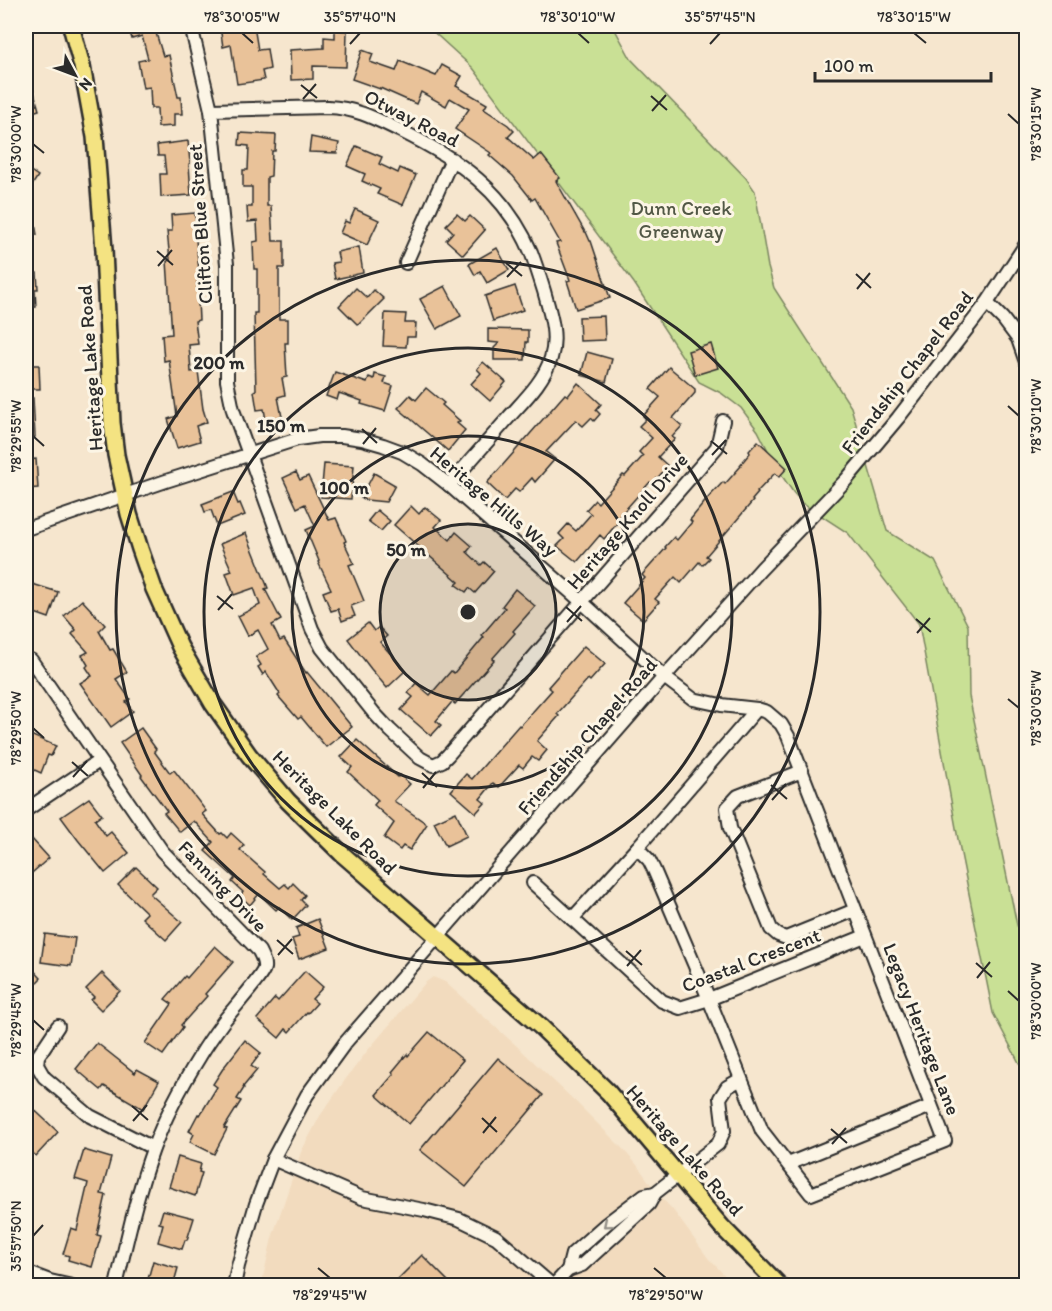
<svg xmlns="http://www.w3.org/2000/svg" width="1052" height="1311" font-family="Itim,sans-serif">
	<rect width="100%" height="100%" fill="#f6e6ce"/>
	<filter id="ink" filterUnits="userSpaceOnUse"><feTurbulence type="fractalNoise" baseFrequency=".0167" numOctaves="2"/><feDisplacementMap in="SourceGraphic" scale="12" xChannelSelector="R" yChannelSelector="G"/><feConvolveMatrix kernelMatrix="1 2 1 2 8 2 1 2 1" color-interpolation-filters="sRGB"/></filter>
	<g filter="url(#ink)">
		<polygon fill="#f2dbbe" points="433,977 445,982 519,1048 577,1103 621,1147 637,1165 657,1193 673,1210 708,1258 734,1285 261,1286 272,1238 301,1152 320,1116 345,1080 368,1050 426,982"/>
		<polygon fill="#c9e095" stroke="#7a8660" stroke-width="1.5" points="427,26 613,26 631,59 746,178 755,191 768,267 774,288 851,407 887,531 935,561 968,626 969,696 1017,925 1026,956 1026,1076 993,1013 958,839 919,624 848,533 803,504 793,492 778,470 758,431 741,408 721,393 699,382 634,283 473,68"/>
		<g fill="#e9c299" stroke="#2b2b2b" stroke-width="1.5">
			<polygon points="128,26 173,26 174,28 156,33 163,56 169,55 178,97 181,97 182,114 174,114 174,126 158,127 157,108 151,108 150,87 143,88 138,61 148,59 142,36 132,39"/>
			<polygon points="220,26 254,26 258,50 267,49 270,69 262,71 264,80 237,84 231,45 223,47"/>
			<polygon points="335,30 347,31 346,67 313,66 313,79 291,80 290,50 324,48 324,37 335,38"/>
			<polygon points="362,50 373,54 370,62 396,71 400,61 436,76 442,65 462,76 456,86 487,104 484,109 508,125 514,131 508,137 534,160 541,154 560,178 556,181 585,232 586,232 590,241 591,241 610,298 576,309 567,281 570,280 556,243 560,242 535,198 532,200 513,176 489,155 491,153 455,129 469,109 450,98 446,106 421,92 416,104 380,88 380,89 352,79"/>
			<polygon points="28,71 39,110 26,114 26,72"/>
			<polygon points="240,133 276,135 275,151 272,151 271,176 267,177 267,206 271,206 273,241 284,241 284,268 279,268 279,319 288,319 288,343 285,343 287,377 282,378 285,395 278,397 282,417 266,420 264,409 257,410 254,391 256,390 254,313 257,313 257,269 254,269 253,242 258,241 257,221 248,222 247,207 252,207 252,187 243,187 243,170 248,170 249,146 239,145"/>
			<polygon points="311,137 339,143 337,153 309,152"/>
			<polygon points="188,141 190,163 189,164 191,195 161,197 160,174 166,174 164,156 158,156 157,145"/>
			<polygon points="356,146 382,157 379,164 398,173 400,168 416,175 403,205 377,194 380,189 362,181 365,174 347,166"/>
			<polygon points="26,168 38,176 26,195"/>
			<polygon points="355,209 379,220 367,245 340,233 345,221 349,223"/>
			<polygon points="195,213 197,240 196,240 200,281 197,282 199,320 195,321 198,344 189,345 191,372 198,371 203,409 207,422 196,426 200,441 177,448 168,419 177,416 169,360 164,361 162,335 172,334 167,261 170,260 167,231 172,231 171,215"/>
			<polygon points="457,214 465,221 470,216 485,230 463,255 446,240 453,232 446,225"/>
			<polygon points="35,223 37,235 26,237 26,225"/>
			<polygon points="359,247 363,273 335,279 332,263 339,262 337,252"/>
			<polygon points="497,248 509,270 487,283 480,271 475,275 469,264"/>
			<polygon points="26,273 37,273 38,289 35,289 36,307 26,308"/>
			<polygon points="445,286 461,316 437,329 420,299"/>
			<polygon points="515,286 523,310 493,321 485,296"/>
			<polygon points="356,288 367,298 374,290 384,299 358,325 339,306"/>
			<polygon points="385,313 406,314 405,323 416,323 415,337 407,337 406,347 383,346"/>
			<polygon points="604,316 605,340 580,341 579,317"/>
			<polygon points="488,329 528,330 528,342 526,342 525,360 494,360 494,348 499,343 488,342"/>
			<polygon points="711,344 718,368 695,375 688,351"/>
			<polygon points="587,352 612,359 606,382 581,375"/>
			<polygon points="483,362 506,382 490,401 471,384 481,373 477,369"/>
			<polygon points="26,365 39,365 40,389 26,389"/>
			<polygon points="669,367 695,389 695,393 673,418 682,426 672,437 675,439 658,457 668,466 652,484 650,482 617,519 619,521 604,539 600,535 577,562 557,546 564,539 559,534 568,524 576,531 591,514 586,510 595,500 598,503 623,475 625,476 643,456 639,452 652,438 639,426 646,419 643,416 660,397 650,389"/>
			<polygon points="335,372 367,383 369,377 374,379 375,374 386,377 384,383 393,386 385,411 361,404 362,401 339,393 337,400 326,396"/>
			<polygon points="578,383 601,404 596,410 600,414 594,421 591,418 583,426 576,420 546,452 555,459 535,482 532,478 519,492 515,489 505,500 487,483 565,394 568,396"/>
			<polygon points="426,388 444,403 442,405 460,421 457,423 465,430 448,451 398,408 410,395 416,400"/>
			<polygon points="26,398 33,398 35,437 26,438"/>
			<polygon points="758,441 787,468 779,477 775,473 757,492 758,493 752,500 753,501 706,556 709,558 702,565 699,562 681,583 675,577 655,599 659,602 643,620 623,603 645,578 642,575 666,548 665,547 674,537 677,540 692,522 690,520 708,498 723,482 725,484 741,466 740,465 750,453 749,451"/>
			<polygon points="36,459 38,488 26,489 26,460"/>
			<polygon points="324,464 354,466 351,499 321,497"/>
			<polygon points="296,472 300,480 308,476 329,520 336,518 346,541 344,542 354,563 349,565 364,601 351,606 355,616 342,621 338,609 331,611 323,592 331,589 318,562 319,561 306,530 315,526 305,504 297,508 283,478"/>
			<polygon points="374,473 395,485 386,502 366,500 361,498"/>
			<polygon points="233,492 238,504 240,503 245,515 217,526 211,510 205,512 202,504"/>
			<polygon points="411,506 419,514 425,507 441,520 435,527 450,540 456,532 472,546 467,552 481,565 484,562 494,571 475,593 469,588 466,592 456,585 459,582 394,525"/>
			<polygon points="377,510 390,521 381,531 368,521"/>
			<polygon points="246,533 268,588 265,589 281,620 272,625 280,641 284,639 306,673 307,672 352,727 326,747 301,717 298,719 278,696 280,694 266,672 263,675 258,667 261,665 256,657 268,649 258,630 248,636 238,616 260,605 254,588 234,595 226,573 232,571 220,544"/>
			<polygon points="26,582 58,592 49,618 26,610"/>
			<polygon points="515,589 535,606 513,631 515,633 492,659 494,660 455,704 452,702 436,721 441,725 431,736 401,710 413,697 408,693 416,683 430,695 451,671 454,673 484,637 482,635 505,608 502,606"/>
			<polygon points="82,600 105,625 99,631 110,650 113,649 127,672 116,679 130,699 126,702 133,711 111,727 80,683 92,676 86,667 88,665 82,655 88,652 72,634 76,630 64,616"/>
			<polygon points="368,623 374,631 379,627 387,636 380,642 404,669 404,672 387,688 371,669 348,639"/>
			<polygon points="584,646 605,664 590,681 588,679 557,714 559,716 537,741 547,750 538,761 532,757 523,768 519,765 499,787 493,783 480,799 485,803 476,813 451,791 466,774 472,779 519,725 520,726 552,690 548,687"/>
			<polygon points="141,728 156,749 154,751 170,773 174,770 206,811 202,814 220,834 222,833 227,838 231,833 244,845 240,850 265,872 264,874 280,888 285,884 289,888 293,883 305,895 301,900 306,905 292,920 279,907 276,910 259,894 250,905 240,896 243,892 232,882 235,878 205,851 213,842 194,821 180,832 164,813 167,811 141,776 142,775 120,743"/>
			<polygon points="26,733 56,746 51,756 48,755 41,773 26,766"/>
			<polygon points="357,740 398,777 400,775 410,784 394,801 427,824 410,850 403,846 400,850 384,838 394,823 374,805 378,800 348,772 352,767 341,757"/>
			<polygon points="89,798 102,815 95,820 106,836 111,832 129,853 105,873 78,840 61,817"/>
			<polygon points="456,812 467,836 446,846 434,822"/>
			<polygon points="31,838 49,858 26,878 26,843"/>
			<polygon points="136,867 157,887 150,894 182,922 166,940 142,918 147,913 118,885"/>
			<polygon points="318,919 329,948 299,959 292,939 299,937 296,928"/>
			<polygon points="45,934 75,938 71,966 41,962"/>
			<polygon points="215,946 233,962 205,994 207,996 181,1025 183,1027 163,1055 145,1043 172,1004 165,999 185,976 187,978"/>
			<polygon points="26,962 41,978 26,993"/>
			<polygon points="305,971 323,987 312,999 317,1003 308,1013 307,1012 289,1032 286,1029 279,1038 257,1019 275,998 278,1001"/>
			<polygon points="102,973 120,991 101,1010 91,1000 94,997 86,989"/>
			<polygon points="429,1032 463,1060 409,1124 376,1095 394,1074 392,1072 407,1054 408,1056"/>
			<polygon points="245,1040 261,1053 251,1066 257,1070 243,1087 244,1088 237,1099 241,1101 224,1128 227,1129 214,1154 190,1142 194,1134 189,1131 198,1114 200,1115 217,1087 213,1084 224,1067"/>
			<polygon points="97,1043 135,1073 137,1069 159,1081 143,1109 104,1086 101,1090 76,1069"/>
			<polygon points="498,1058 543,1095 466,1187 420,1150"/>
			<polygon points="26,1102 58,1132 36,1156 26,1147"/>
			<polygon points="84,1150 111,1158 101,1194 106,1195 97,1235 101,1236 92,1267 68,1260 69,1256 63,1254 71,1228 77,1230 88,1183 75,1179"/>
			<polygon points="178,1157 201,1164 199,1172 202,1173 195,1196 169,1187"/>
			<polygon points="163,1210 194,1218 187,1240 185,1240 182,1249 158,1242 163,1224 159,1223"/>
			<polygon points="422,1255 453,1286 391,1286"/>
			<polygon points="153,1261 178,1268 173,1286 146,1286"/>
		</g>
		<g fill="none" stroke-linecap="round" stroke-linejoin="round">
			<g stroke="#2b2b2b" stroke-width="16">
				<g id="minor">
					<polyline points="191,26 211,110 227,264 227,381 233,410 312,629 322,648 374,713 390,730 420,758 433,765 442,761 448,755 717,447 723,421"/>
					<path d="M211,110l117,-3c28,1 48,12 73,24 57,28 104,60 130,121 5,13 9,26 13,39 6,22 14,44 7,67 -7,23 -26,41 -42,59 -20,23 -40,45 -60,68"/>
					<polyline points="406,263 452,159"/>
					<polyline points="987,303 1003,319 1018,339 1026,362"/>
					<polyline points="26,529 166,481 298,439 319,436 342,436 362,439 383,445 402,452 422,464 449,485 582,602 664,677 693,699 721,705 757,709 767,712 781,724 788,736 945,1141 811,1194 762,1131 709,999 654,870 649,860 637,848"/>
					<path d="M31,660l131,191 97,100c2,5 6,10 5,17 -1,8 -34,44 -41,54 -8,11 -16,22 -23,34 -18,29 -35,61 -47,93 -16,44 -26,91 -37,137"/>
					<polyline points="802,771 738,796 727,808 730,828 771,929 778,935 786,938 855,910"/>
					<polyline points="26,810 99,761"/>
					<polyline points="533,883 662,1001 680,1008 709,999 865,936"/>
					<polyline points="572,919 637,848 757,709"/>
					<polyline points="58,1026 38,1056 37,1065 44,1077 90,1116 153,1148"/>
					<polyline points="273,1159 362,1198 424,1210 459,1219 496,1237 553,1286"/>
					<polyline points="788,1164 931,1106"/>
					<polyline points="568,1270 572,1254 606,1224 644,1195 655,1193"/>
					<polyline points="26,1272 50,1281 72,1286"/>
					<polyline points="234,1286 238,1266 256,1204 273,1159 307,1095 345,1043 664,677 761,569 846,480 898,418 987,303 1026,244"/>
					<polyline points="553,1286 568,1270 582,1265 649,1204 655,1193 718,1144 724,1131 720,1098 727,1087 741,1079"/>
				</g>
			</g>
			<g stroke="#2b2b2b" stroke-width="20">
				<polyline id="major" points="71,26 82,66 95,137 104,250 112,423 116,455 129,514 140,549 154,589 180,647 213,704 249,755 288,801 341,853 541,1027 608,1092 722,1227 780,1286"/>
			</g>
			<use href="#minor" stroke="#fcf5e5" stroke-width="12"/>
			<use href="#major" stroke="#f4e382" stroke-width="15"/>
		</g>
		<defs><path id="oneway-chevron" d="M-2-3.5L2.5 0L-2 3.5" fill="none" stroke-width="1.6" stroke-linecap="round" stroke-linejoin="round" transform="scale(1.5)"/></defs>
		<use stroke="#949088" href="#oneway-chevron" transform="translate(607 1224) rotate(140)"/>
	</g>
	<path fill="none" stroke="#2b2b2b" stroke-width="2" d="M242,33l11,10M578,33l11,10M914,33l12,10M350,44l10,-11M710,44l10,-11M301,85l16,13M651,96l16,14M303,99l13,-15M652,111l14,-16M1008,114l11,10M33,144l11,9M157,251l16,14M506,263l16,13M158,266l14,-16M856,274l15,14M507,277l14,-15M857,289l13,-16M1008,406l11,10M362,429l15,14M33,436l11,10M711,441l16,13M363,444l13,-16M712,455l14,-15M217,596l16,13M566,607l16,14M218,610l14,-16M916,619l15,13M567,622l14,-16M917,633l13,-15M1008,699l11,9M33,728l11,10M72,762l16,14M422,773l15,14M73,777l14,-16M771,785l16,14M423,788l13,-16M772,800l14,-16M277,940l16,14M626,951l16,14M278,955l14,-16M976,963l16,14M627,966l14,-16M977,978l13,-16M1008,991l11,10M33,1020l11,10M132,1106l16,14M482,1118l15,14M133,1121l14,-16M831,1129l16,14M483,1133l13,-16M832,1144l14,-16M33,1236l10,-11M318,1268l12,10M654,1268l12,10"/>
	<circle cx="468" cy="612" r="88" fill="#2b2b2b" fill-opacity=".12"/>
	<g fill="none" stroke="#2b2b2b" stroke-width="3">
		<circle cx="468" cy="612" r="88"/>
		<circle cx="468" cy="612" r="176"/>
		<circle cx="468" cy="612" r="264"/>
		<circle cx="468" cy="612" r="352"/>
	</g>
	<g text-anchor="middle" dominant-baseline="central" stroke-width="6" stroke-linejoin="round" paint-order="stroke">
		<g font-size="20" fill="#2b2b2b" stroke="#fcf5e5">
			<text transform="translate(412 118) rotate(27)">Otway Road</text>
			<text transform="translate(200 224) rotate(-94)">Clifton Blue Street</text>
			<text transform="translate(90 368) rotate(-94)">Heritage Lake Road</text>
			<text transform="translate(907 372) rotate(-52)">Friendship Chapel Road</text>
			<text transform="translate(494 501) rotate(40)">Heritage Hills Way</text>
			<text transform="translate(627 521) rotate(-49)">Heritage Knoll Drive</text>
			<text transform="translate(587 736) rotate(-49)">Friendship Chapel Road</text>
			<text transform="translate(335 812) rotate(45)">Heritage Lake Road</text>
			<text transform="translate(223 886) rotate(46)">Fanning Drive</text>
			<text transform="translate(751 960) rotate(-21)">Coastal Crescent</text>
			<text transform="translate(922 1029) rotate(69)">Legacy Heritage Lane</text>
			<text transform="translate(685 1150) rotate(49)">Heritage Lake Road</text>
		</g>
		<g font-size="20" fill="#525846" stroke="#fcf5e5">
			<text x="681" y="208">Dunn Creek<tspan x="681" dy="23">Greenway</tspan></text>
		</g>
	</g>
	<circle cx="468" cy="612" r="9" fill="#2b2b2b" stroke="#fcf5e5" stroke-width="3"/>
	<g font-size="18" text-anchor="middle" font-weight="bold" fill="#2b2b2b" stroke="#fcf5e5" stroke-width="6" stroke-linejoin="round" paint-order="stroke">
		<text x="219" y="369">200 m</text>
		<text x="281" y="432">150 m</text>
		<text x="344" y="494">100 m</text>
		<text x="406" y="556">50 m</text>
	</g>
	<rect width="1052" height="1311" fill="none" stroke="#fcf5e5" stroke-width="66"/>
	<g transform="translate(75 75) rotate(131)" stroke="#fcf5e5" stroke-width="4.5" paint-order="stroke">
	<path d="M0-4.5L10 22L0 15L-10 22Z" fill="#2b2b2b"/>
	<text y="-9" font-size="16" font-weight="bold" text-anchor="middle" fill="#2b2b2b">N</text>
	</g>
	<path d="M815 72v9h176v-9" fill="none" stroke="#2b2b2b" stroke-width="3"/>
	<text x="824" y="72" font-size="18" fill="#2b2b2b" stroke="#fcf5e5" stroke-width="4.5" paint-order="stroke">100 m</text>
	<rect x="33" y="33" width="986" height="1245" fill="none" stroke="#2b2b2b" stroke-width="2"/>
	<g font-size="15" text-anchor="middle" fill="#2b2b2b">
		<text x="242" y="22">78°30'05"W</text>
		<text x="360" y="22">35°57'40"N</text>
		<text x="578" y="22">78°30'10"W</text>
		<text x="720" y="22">35°57'45"N</text>
		<text x="914" y="22">78°30'15"W</text>
		<text transform="translate(1036 124) rotate(-90)" y="5">78°30'15"W</text>
		<text transform="translate(16 144) rotate(-90)" y="5">78°30'00"W</text>
		<text transform="translate(1036 416) rotate(-90)" y="5">78°30'10"W</text>
		<text transform="translate(16 436) rotate(-90)" y="5">78°29'55"W</text>
		<text transform="translate(1036 708) rotate(-90)" y="5">78°30'05"W</text>
		<text transform="translate(16 728) rotate(-90)" y="5">78°29'50"W</text>
		<text transform="translate(1036 1001) rotate(-90)" y="5">78°30'00"W</text>
		<text transform="translate(16 1020) rotate(-90)" y="5">78°29'45"W</text>
		<text transform="translate(16 1236) rotate(-90)" y="5">35°57'50"N</text>
		<text x="330" y="1300">78°29'45"W</text>
		<text x="666" y="1300">78°29'50"W</text>
	</g>
</svg>
